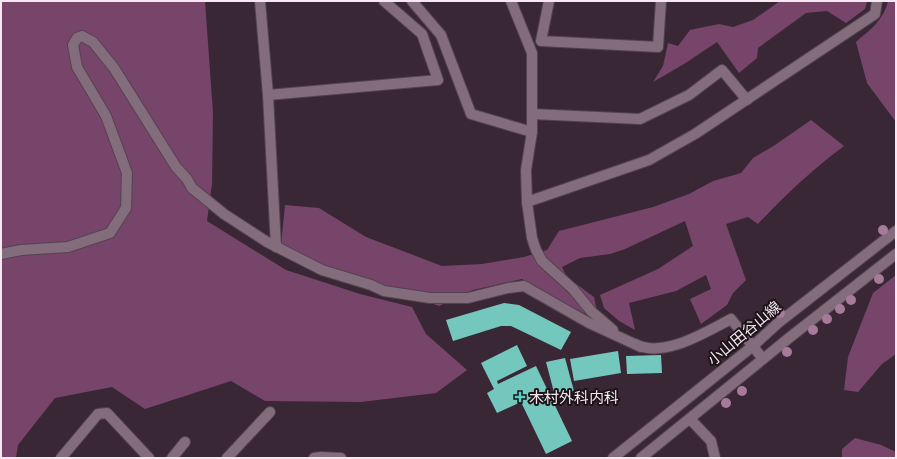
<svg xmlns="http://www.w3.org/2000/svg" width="897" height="459" font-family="'Titillium Web','Noto Sans JP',sans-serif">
	<rect width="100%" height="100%" fill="#3a2735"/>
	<g fill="#764569">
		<polygon points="1,1 205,1 213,113 212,184 207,221 286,270 360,294 412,307 426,334 467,370 436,393 361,402 265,401 231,381 145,409 112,387 55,398 18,445 16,458 1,458"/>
		<polygon points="780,1 867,1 865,9 846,23 827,11 806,13 758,48 757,58 739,73 717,42 684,64 653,82 663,66 668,43 678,46 690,30 719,24 733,27 753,20"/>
		<path d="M888,1h8v121l-29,-39 -11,-41c15,-13 27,-21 32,-41z"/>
		<path d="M811,120l33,26c-32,24 -59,49 -86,78l-10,-7 -22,7 20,56 -13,13 -6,12 -26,19 -11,-25 21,-10 -5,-14 -30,16 -47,12 6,27 -16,-9 -15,-13 -4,-13 58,-26 35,-23 -8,-25 -60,28 -15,5 -30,4 -18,9 5,10 27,20 5,23 -35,-16 -42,-25 -49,11 -34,16 -61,-23 -70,-17 -27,-21 4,-40 34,3 47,29 76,29 40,-2 42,-7 23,-7 12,-19 94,-24 36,-13 24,-13 28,-8 12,-15 22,-13z"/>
		<polygon points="896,275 896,354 882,364 858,392 844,390 848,357 873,293"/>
		<polygon points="855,438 881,445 896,452 896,458 842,458 842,449"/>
	</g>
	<g fill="#74c7bd">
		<polygon points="504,303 519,305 571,332 561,350 511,326 501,326 453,341 446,320"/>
		<polygon points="517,345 527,366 497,381 498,384 536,366 572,441 546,454 521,402 497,413 487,393 494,389 481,363"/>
		<polygon points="618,351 621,373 574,381 570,359"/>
		<polygon points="661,355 662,373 627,374 626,356"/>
		<polygon points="565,358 574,391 555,396 546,362"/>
	</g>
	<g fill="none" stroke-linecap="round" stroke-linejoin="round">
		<g stroke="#54434f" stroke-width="12">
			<g id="minor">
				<polyline points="260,1 268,95 276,247"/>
				<polyline points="412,1 441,35 471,114 532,132"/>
				<polyline points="511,1 532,53 532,132 526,170 527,202 532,238 536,250 542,261 573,289 591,311 613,330"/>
				<polyline points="549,1 541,41 658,47 661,1"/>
				<polyline points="268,95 438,80 422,34 384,1"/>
				<polyline points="532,114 640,119 689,95 722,70 747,100"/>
				<polyline points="527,202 649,160 695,134 875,14 877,1"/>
				<polyline points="1,254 21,250 68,247 110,233 126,208 127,173 106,116 77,67 73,45 77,38 82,36 93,42 114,68 176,167 187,179 192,188 224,214 267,242 322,270 371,285 384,291 430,298 468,298 508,288 524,286 589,323 641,347"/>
				<path d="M635,344c28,15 71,-12 96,-25l32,40"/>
				<polyline points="690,419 711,441 715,458"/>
				<polyline points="61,458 98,414 107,413 149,458"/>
				<polyline points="172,458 185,442"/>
				<polyline points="227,458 270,412"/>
				<polyline points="314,458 321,457 341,458"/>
			</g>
		</g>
		<g stroke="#54434f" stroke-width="12">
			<g id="secondary">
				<polyline points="613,458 753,346 778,323 896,231"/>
				<polyline points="641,458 789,338 896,254"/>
			</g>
		</g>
		<use href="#minor" stroke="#836c7c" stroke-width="10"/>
		<use href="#secondary" stroke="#836c7c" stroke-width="10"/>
	</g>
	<g fill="#a57b99">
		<circle cx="883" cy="230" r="5"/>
		<circle cx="879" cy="279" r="5"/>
		<circle cx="851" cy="300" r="5"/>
		<circle cx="840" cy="309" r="5"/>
		<circle cx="780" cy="313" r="5"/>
		<circle cx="827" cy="319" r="5"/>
		<circle cx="813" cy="330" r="5"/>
		<circle cx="787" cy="352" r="5"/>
		<circle cx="742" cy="391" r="5"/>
		<circle cx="726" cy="403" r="5"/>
	</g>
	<path fill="#57cec1" stroke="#1c1319" stroke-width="1.5" d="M518 391h4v4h4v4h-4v4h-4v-4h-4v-4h4z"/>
	<g text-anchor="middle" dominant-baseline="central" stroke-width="4" stroke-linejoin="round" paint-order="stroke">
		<g font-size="15" fill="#f5e8f1" stroke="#1c1319">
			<text transform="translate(744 333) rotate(-40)">小山田谷山線</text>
		</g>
		<g font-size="15" fill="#f5e8f1" stroke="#1c1319" text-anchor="start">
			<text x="529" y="397">木村外科内科</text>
		</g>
	</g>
	<rect width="897" height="459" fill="none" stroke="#f5e8f1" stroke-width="4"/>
</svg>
